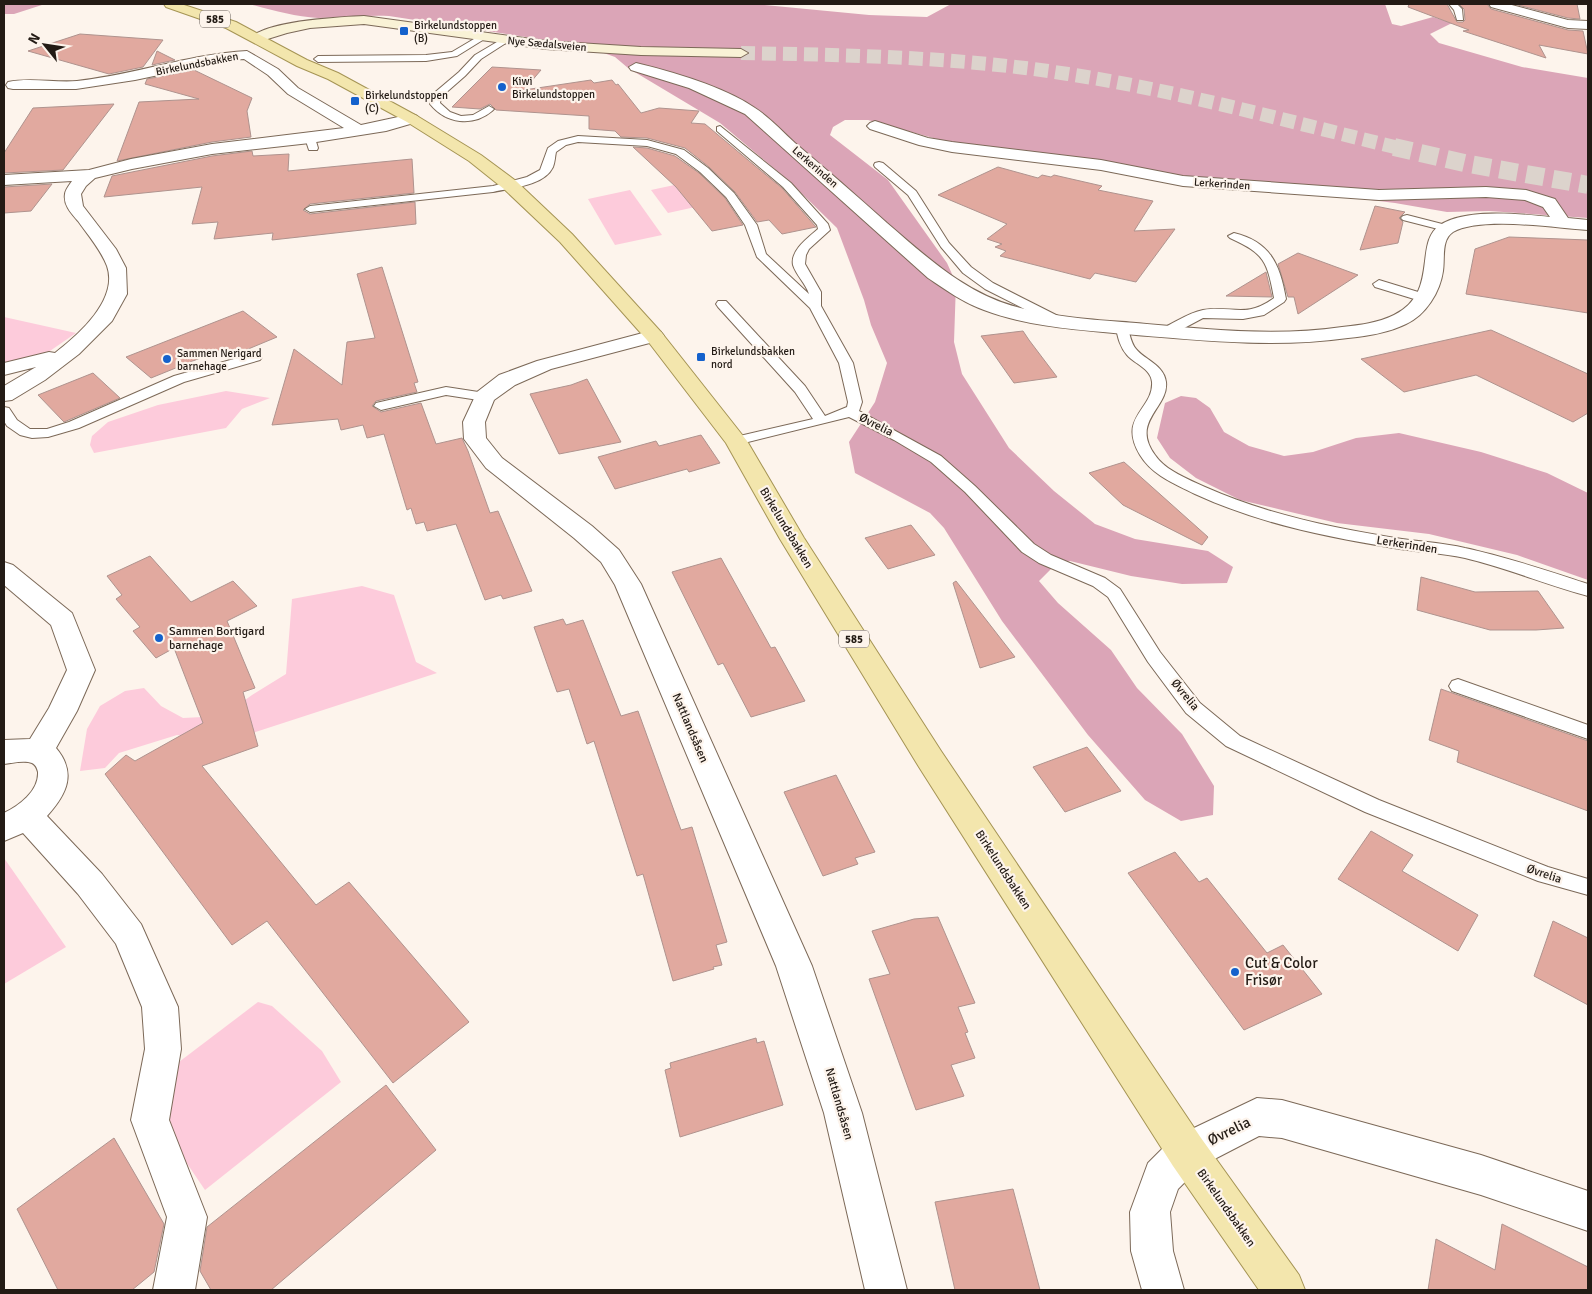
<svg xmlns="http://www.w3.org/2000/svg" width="1592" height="1294" font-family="Signika,sans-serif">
	<rect width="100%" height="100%" fill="#fdf4ec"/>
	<g fill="#fdcbdb">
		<polygon points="693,181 709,204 668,213 651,190"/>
		<polygon points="630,190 662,235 615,245 588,199"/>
		<polygon points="4,317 76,333 47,353 4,365"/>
		<polygon points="226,391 270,398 242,409 226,428 94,453 90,445 92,436 108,422 158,405"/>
		<polygon points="362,586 394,595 416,662 437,673 222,743 177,735 119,753 105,768 80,771 87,729 100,706 125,691 144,688 161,706 183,718 223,716 252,695 286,674 292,599"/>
		<polygon points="4,858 66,947 4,984"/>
		<polygon points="258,1002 272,1006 322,1051 341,1082 205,1190 169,1137 165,1104 175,1065"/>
	</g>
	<g fill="#dba5b7">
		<polygon points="25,4 45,4 14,14 4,14 4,5"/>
		<path d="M249,4h505l115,11 58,2 24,-13h434l7,20 9,2 32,-9 19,6 -22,11 9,9 83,24 66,11v140l-99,-7 -42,1 -52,-9 -189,-23 -240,-33 -98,-27h-23l-12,7 -3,8 58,45 59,83 9,20 -2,59 8,32 47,74 45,43 41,33 40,15 73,12 25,16 -6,16 -45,1 -51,-8 -61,-15 -16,5 -15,15 19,22 53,47 26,38 45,46 32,52 -1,29 -32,6 -36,-21 -57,-65 -86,-114 -58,-93 -14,-15 -75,-40 -6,-31 26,-40 12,-39 -16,-38 -7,-25 -27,-72 -49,-48 -68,-57 -92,-55 -13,-11 -31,-11 -195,-30c-24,-1 -47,2 -71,2 -23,-1 -46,-8 -69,-14z"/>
		<polygon points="1181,396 1196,398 1210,408 1224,432 1249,446 1284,456 1313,452 1356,438 1399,433 1481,452 1547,473 1588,493 1588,580 1517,555 1429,534 1337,523 1240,500 1196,478 1170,458 1157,438 1165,403"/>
	</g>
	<g fill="#e1a99f" stroke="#af938e">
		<polygon points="1409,4 1447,4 1457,22 1463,22 1465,20 1464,9 1459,4 1487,4 1491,9 1568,30 1583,31 1588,54 1539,45 1546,58 1463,31 1469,30 1408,7"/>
		<polygon points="1514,4 1577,4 1580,19 1568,18"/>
		<polygon points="80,34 163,40 143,67 109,74 28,51"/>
		<polygon points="157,51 175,60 152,65"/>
		<polygon points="492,67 541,70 524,90 591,80 594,83 612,80 616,85 618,84 641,113 659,108 699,111 691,123 705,124 754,165 782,188 816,227 782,234 769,220 757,222 735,192 709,167 685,148 647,138 621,137 615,131 589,129 589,116 496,110 490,104 480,109 452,107"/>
		<polygon points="194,70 252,98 247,111 251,137 212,142 117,161 139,102 199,99 145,84 147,79"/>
		<polygon points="114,104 63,170 4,173 4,153 33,108"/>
		<polygon points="633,147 647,148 675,156 699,173 725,198 743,225 712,231 676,187"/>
		<polygon points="252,151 253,156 289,154 288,171 412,159 414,193 310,204 303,210 310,214 415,202 416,224 272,240 273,233 214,239 218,222 192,224 202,187 104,197 112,176 212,156"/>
		<polygon points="998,167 1038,178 1042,175 1051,177 1054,175 1102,186 1098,190 1153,201 1134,231 1175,229 1136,282 1095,273 1090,279 1000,256 1006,251 995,247 1002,244 987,239 1007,224 938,195"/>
		<polygon points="52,184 31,211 4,213 4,187"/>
		<polygon points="1375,206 1405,212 1399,218 1403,222 1398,243 1360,250"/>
		<polygon points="1509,237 1588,240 1588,313 1466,294 1475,249"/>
		<polygon points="1298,253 1358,275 1298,314 1294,297 1288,297 1278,264"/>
		<polygon points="382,267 418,382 414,383 417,392 376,401 372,406 381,412 421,403 436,444 462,438 468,451 490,513 498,511 532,591 503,599 501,595 485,600 456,524 427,531 424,522 416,524 411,508 407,510 384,434 367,438 363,425 341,430 338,419 272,425 294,349 342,385 347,342 375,338 357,274"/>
		<polygon points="1266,272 1272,297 1226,296"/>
		<polygon points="243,311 277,337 229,357 220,350 151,378 126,357"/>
		<polygon points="1491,330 1588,374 1588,413 1573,422 1476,375 1404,392 1361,359"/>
		<polygon points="1023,331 1029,340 1057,377 1014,383 981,336"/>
		<polygon points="93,373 120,398 64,422 38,395"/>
		<polygon points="587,379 621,442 559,454 530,394 571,385"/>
		<polygon points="701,435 720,463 689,472 687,469 615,489 598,457 656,441 659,446"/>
		<polygon points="1124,462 1208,537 1202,545 1123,505 1089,473"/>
		<polygon points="911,525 935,555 888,569 865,538"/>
		<polygon points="150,556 191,602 233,581 257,606 227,621 255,688 243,692 258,746 202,766 316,905 349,882 469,1022 393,1083 267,921 232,945 105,774 126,755 135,761 203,723 174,648 156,658 133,631 140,627 116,599 122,595 107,576"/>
		<polygon points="721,558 771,648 775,647 805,701 751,717 723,663 718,665 672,572"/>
		<polygon points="1421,577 1475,592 1538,591 1564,628 1536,630 1490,630 1417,610"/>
		<polygon points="956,581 1015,657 980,668 953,583"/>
		<polygon points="563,619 566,625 583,620 621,716 638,711 681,830 692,827 727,942 716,945 722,965 713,967 714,969 673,981 643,874 637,876 594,741 587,744 569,689 557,692 534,627"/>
		<polygon points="1441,689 1588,741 1588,811 1457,762 1459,751 1429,740"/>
		<polygon points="1087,747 1121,791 1065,812 1033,767"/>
		<polygon points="836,775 875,852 855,858 858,864 823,876 784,792"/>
		<polygon points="1371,831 1413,855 1402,871 1478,915 1458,951 1338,879"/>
		<polygon points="1175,852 1199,882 1207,878 1267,953 1283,945 1322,994 1244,1030 1128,873"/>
		<polygon points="938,917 975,1003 958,1007 968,1032 965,1033 975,1058 951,1065 964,1096 916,1110 869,979 890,974 872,931 914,919"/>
		<polygon points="1553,921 1588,938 1588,1005 1534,976"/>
		<polygon points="756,1038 757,1043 764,1041 783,1105 680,1137 665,1070 671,1068 670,1063"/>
		<polygon points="386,1085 436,1150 271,1290 211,1290 200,1271 207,1227"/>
		<polygon points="114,1138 164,1224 154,1272 132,1290 58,1290 17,1209"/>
		<polygon points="1013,1189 1040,1290 955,1290 935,1202"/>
		<polygon points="1502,1224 1588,1267 1588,1290 1428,1290 1436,1239 1495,1270"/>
	</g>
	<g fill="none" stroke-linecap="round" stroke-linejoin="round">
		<path stroke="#dcd3cc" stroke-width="14" stroke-dasharray="14 7" stroke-linecap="butt" d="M741,53c109,2 219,4 327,21 112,17 222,48 331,74"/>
		<polyline stroke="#dcd3cc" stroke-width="18" stroke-dasharray="18 9" stroke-linecap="butt" points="1394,147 1469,164 1588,185"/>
		<g stroke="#7c6958" stroke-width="2">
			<g id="service">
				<polygon points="1449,4 1457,4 1462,9 1463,20 1457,20 1454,10"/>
				<polygon points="479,36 486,38 457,56 426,61 318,62 314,59 318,56 426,55 452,52"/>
				<path d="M502,39l7,2 -28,18 -16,17 -24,21 -1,6 10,9 11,4 12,-1 16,-9 5,3 -2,2c-19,16 -46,13 -62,-7l3,-10 26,-22 16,-17z"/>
				<path d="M720,126l71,57 37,41 2,6 -21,19 -3,6 -1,9 16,28v14l32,57 9,39 -3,9 82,45 34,30 59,58 17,11 54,23 15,11 40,63 40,51 40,33 139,64 169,67 40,12v16l-50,-14 -173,-69 -139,-66 -40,-33 -38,-51 -40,-65 -15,-11 -54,-23 -17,-11 -57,-60 -34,-30 -37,-22 -45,-23 -113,28 -5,-1 -2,-3 2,-3 82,-19 -18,-27 -77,-85 -2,-3 2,-3h8l79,85 20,30 22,-9 1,-5 -9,-39 -29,-55 -53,-51 -12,-32 -19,-28 -26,-25 -24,-18 -29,-8 -69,-4 -12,3 -10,7c-1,4 -1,10 -3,15 -9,19 -42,21 -60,25l-183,20 -5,-3 5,-3 183,-20 34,-9 13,-7 8,-22 10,-7 20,-5 69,4 37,10 24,18 26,25 23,32 9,29 43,40c-3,-10 -13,-19 -16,-29 -3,-15 16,-28 25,-36l-1,-4 -34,-38 -66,-56v-4z"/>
				<polygon points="310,135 315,138 318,148 317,150 309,150 305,138"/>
				<polygon points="879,162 883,163 916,191 949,243 971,267 993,283 1060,317 1062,320 1060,323 1052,323 985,289 963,273 941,247 908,195 875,167 874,165 875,163"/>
				<polygon points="1407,215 1450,226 1452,228 1446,231 1403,220 1401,218 1403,216"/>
				<path d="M1234,233c37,9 46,32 52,66l-2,3 -20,13 -21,4 -40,-1 -30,16h-10l-1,-3 1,-3c13,-6 25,-15 40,-18 30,-5 42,9 71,-12 -7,-37 -9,-44 -44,-60l-2,-2z"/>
				<polygon points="1379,280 1428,295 1430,298 1424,302 1375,287 1373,284"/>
				<path d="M1122,324l6,4c2,7 3,15 8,21 9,11 28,16 30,33 3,26 -36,39 -11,73 11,16 33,24 50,32 63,28 129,41 197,52 21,3 42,4 63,9 42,9 83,23 123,36v12c-41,-11 -81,-28 -123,-38 -23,-5 -47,-6 -71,-10 -68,-11 -136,-25 -199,-54 -20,-10 -43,-19 -55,-39 -23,-38 14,-46 12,-73 -1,-13 -17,-18 -25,-27 -7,-8 -9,-17 -11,-27z"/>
				<polygon points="255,353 262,357 260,360 184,382 79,428 48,437 32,438 20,435 7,426 4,421 4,407 9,408 17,420 30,429 47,429 69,422 174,376"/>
				<polygon points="446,387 485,393 492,397 485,401 446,395 381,410 374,406 376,403"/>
				<polygon points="1458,679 1588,725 1588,739 1452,691 1449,686 1452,681"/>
			</g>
		</g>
		<g stroke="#7c6958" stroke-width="2">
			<g id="minor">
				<polygon points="1489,4 1508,4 1568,20 1588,21 1588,29 1568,28 1491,7"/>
				<path d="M247,51l31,18 20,19 63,37 51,-11 5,2 3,3 -3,3 -31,9 -76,12 -98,11 -80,15 -37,9 -9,8 -5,8 2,12 33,43 10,19 1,26 -15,27 -33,33 -34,26 -33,20 -8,1v-15l32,-19 -32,8v-12l45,-11 6,1c23,-18 64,-53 52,-87 -6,-16 -19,-31 -29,-45 -6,-7 -15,-16 -13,-27 0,-4 5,-10 7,-13l-68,4v-10l85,-5 42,-11 81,-15 132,-16 -56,-34 -20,-19 -24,-16 -14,1 -95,20 -59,9h-63l-5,-1 -2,-3 2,-3c22,-5 47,1 69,-1 57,-6 113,-27 170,-30z"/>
				<path d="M636,63c37,9 87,23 119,45 14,9 27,23 40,35 31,26 62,53 92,80 42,36 82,74 138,86 36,9 74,11 111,14 68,6 138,14 206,4 18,-2 36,-4 52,-12 46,-23 19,-72 46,-90 26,-17 80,-11 110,-8l-7,-10 -18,-7 -39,-3 -107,3 -196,-14 -82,-16 -149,-18 -33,-7 -49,-16 -3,-3 3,-3 5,-2 53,17 24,4 149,18 82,16 196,14 107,-3 40,3 29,9 13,19 20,2v10c-32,-2 -107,-14 -135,2 -12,8 -8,26 -10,39 -3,21 -17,44 -37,53 -18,9 -39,12 -58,14 -71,10 -141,3 -212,-3 -51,-5 -104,-7 -152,-25 -20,-7 -38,-20 -56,-32l-183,-164 -56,-26 -58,-18 -2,-3z"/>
				<polygon points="654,330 661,332 664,336 661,340 551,369 515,385 494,400 485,422 486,438 502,458 592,526 619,550 641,584 812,966 862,1113 907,1290 865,1290 824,1113 776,966 615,585 601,562 574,538 486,468 464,439 463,422 477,392 499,375 537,361"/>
				<path d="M4,562l9,3 59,48 23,57 -18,41 -21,37c21,25 11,46 -9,68l55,58 39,50 37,83 3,42 -12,71 38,97 -12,73h-42l14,-73 -36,-97 14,-71 -3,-42 -26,-63 -38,-50 -55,-61 -19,8v-28c15,-7 35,-22 34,-41 -1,-4 -2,-7 -6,-9 -8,-3 -20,0 -28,1v-24l26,-1 19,-31 18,-38 -16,-45 -47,-40z"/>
				<polygon points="1257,1098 1282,1100 1481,1155 1588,1191 1588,1231 1481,1195 1282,1138 1259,1136 1201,1166 1178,1189 1170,1212 1173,1251 1184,1290 1142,1290 1131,1251 1130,1212 1148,1163 1173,1138"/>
			</g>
		</g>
		<g stroke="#7c6958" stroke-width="2">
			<path id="secondary" d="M364,16l182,25 95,6 100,2 7,4 -7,4 -100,-2 -95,-6 -182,-25 -54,4 -23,5 -29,9 -7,-4c14,-17 91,-21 113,-22z"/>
		</g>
		<g stroke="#a59454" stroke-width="2">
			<polygon id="primary" points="164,4 181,4 236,22 307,60 338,73 417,116 481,155 516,181 572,234 661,332 747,441 804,538 941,751 1201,1138 1299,1275 1305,1290 1259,1290 1173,1166 919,767 780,539 726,443 647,340 560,242 504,189 469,161 407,122 328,79 297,66 226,28 166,7"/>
		</g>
		<use href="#service" fill="#fff" fill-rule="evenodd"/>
		<use href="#minor" fill="#fff" fill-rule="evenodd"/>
		<use href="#secondary" fill="#f9f2d6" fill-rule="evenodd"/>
		<use href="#primary" fill="#f3e6ad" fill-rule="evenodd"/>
	</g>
	<g fill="#1461cc" stroke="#fdf4ec" stroke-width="2">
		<rect x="399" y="26" width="10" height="10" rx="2.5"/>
		<circle cx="502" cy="87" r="5"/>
		<rect x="350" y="96" width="10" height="10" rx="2.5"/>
		<rect x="696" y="352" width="10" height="10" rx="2.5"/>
		<circle cx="167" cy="359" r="5"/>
		<circle cx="159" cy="638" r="5"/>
		<circle cx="1235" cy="972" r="5"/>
	</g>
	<g text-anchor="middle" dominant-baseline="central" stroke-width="4.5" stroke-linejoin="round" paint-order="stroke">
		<g fill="#fdf4ec" stroke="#645c56" stroke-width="1">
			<rect x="200" y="10.5" width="30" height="17" rx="4"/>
			<rect x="839" y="630.5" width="30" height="17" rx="4"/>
		</g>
		<g font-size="11" font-weight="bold" fill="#231b15">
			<text x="215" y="19">585</text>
			<text x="854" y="639">585</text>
		</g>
		<g font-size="11" fill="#231b15" stroke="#fdf4ec" text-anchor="start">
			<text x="414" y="25">Birkelundstoppen<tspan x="414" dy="13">(B)</tspan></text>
			<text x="512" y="81">Kiwi<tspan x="512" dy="13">Birkelundstoppen</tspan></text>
			<text x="365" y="95">Birkelundstoppen<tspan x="365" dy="13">(C)</tspan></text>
			<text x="711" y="351">Birkelundsbakken<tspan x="711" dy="13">nord</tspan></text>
			<text x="177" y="353">Sammen Nerigard<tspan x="177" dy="13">barnehage</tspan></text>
		</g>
		<g font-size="11" fill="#231b15" stroke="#fdf4ec">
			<text transform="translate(547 44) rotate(5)">Nye Sædalsveien</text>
			<text transform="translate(197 64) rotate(-11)">Birkelundsbakken</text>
			<text transform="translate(815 167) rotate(41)">Lerkerinden</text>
			<text transform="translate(1222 184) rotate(4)">Lerkerinden</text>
		</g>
		<g font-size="12" fill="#231b15" stroke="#fdf4ec">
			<text transform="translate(876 425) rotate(27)">Øvrelia</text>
			<text transform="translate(786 528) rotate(59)">Birkelundsbakken</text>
			<text transform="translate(1407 545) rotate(9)">Lerkerinden</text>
			<text transform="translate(1185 695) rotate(51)">Øvrelia</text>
			<text transform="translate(690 728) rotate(67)">Nattlandsåsen</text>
			<text transform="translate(1003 870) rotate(57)">Birkelundsbakken</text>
			<text transform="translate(1544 874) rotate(19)">Øvrelia</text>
			<text transform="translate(839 1104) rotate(74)">Nattlandsåsen</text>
			<text transform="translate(1226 1208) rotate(55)">Birkelundsbakken</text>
		</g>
		<g font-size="12" fill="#231b15" stroke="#fdf4ec" text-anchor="start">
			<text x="169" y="631">Sammen Bortigard<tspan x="169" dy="14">barnehage</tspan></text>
		</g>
		<g font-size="15" fill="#231b15" stroke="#fdf4ec" text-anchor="start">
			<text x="1245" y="963">Cut &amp; Color<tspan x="1245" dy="17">Frisør</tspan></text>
		</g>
		<g font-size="15" fill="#231b15" stroke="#fdf4ec">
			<text transform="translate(1229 1131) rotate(-26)">Øvrelia</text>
		</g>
	</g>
	<rect width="1592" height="1294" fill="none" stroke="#231b15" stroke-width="10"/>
	<g transform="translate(45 45) rotate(300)" stroke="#fdf4ec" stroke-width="4" paint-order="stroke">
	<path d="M0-4L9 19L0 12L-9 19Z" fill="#231b15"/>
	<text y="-8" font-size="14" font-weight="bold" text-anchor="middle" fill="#231b15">N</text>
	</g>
</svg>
